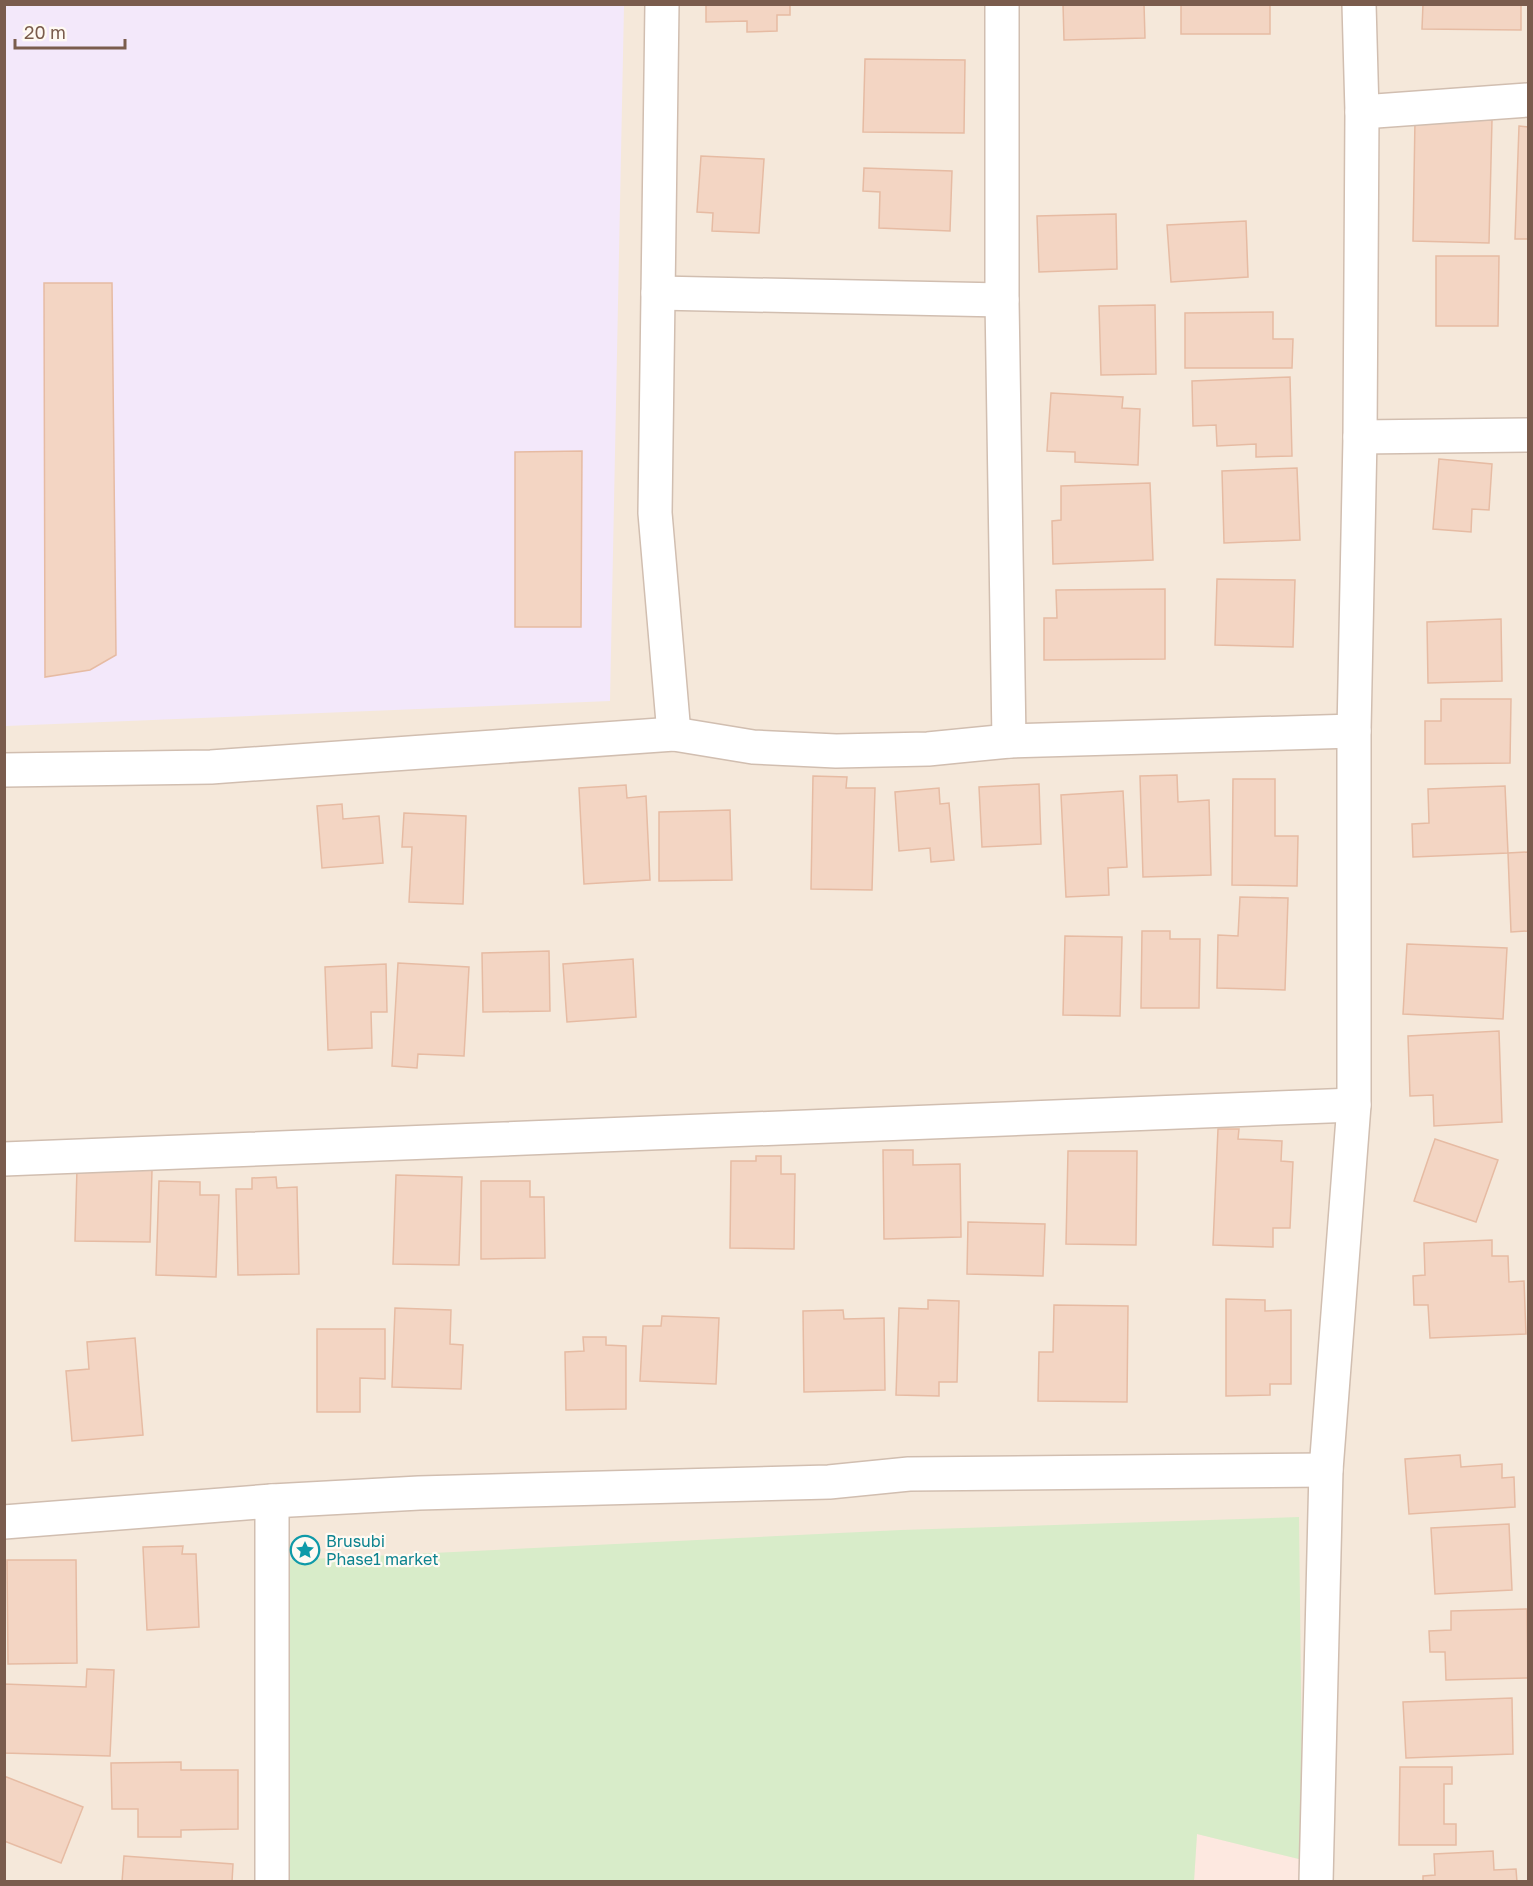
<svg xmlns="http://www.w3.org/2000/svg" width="1533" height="1886" font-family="'Golos Text',sans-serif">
	<rect width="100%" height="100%" fill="#fdf6ec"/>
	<rect fill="#f5e8da" x="5" y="5" width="1523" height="1876"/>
	<polygon fill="#fde8e0" points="1197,1834 1303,1860 1301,1881 1194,1882"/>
	<polygon fill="#f3e8fa" points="4,5 624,5 610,701 6,726"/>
	<polygon fill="#d8ecc9" points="1299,1517 1303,1860 1197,1834 1194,1881 268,1882 269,1561 901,1530"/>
	<g fill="#f3d5c3" stroke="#e6bba3" stroke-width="1.5">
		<polygon points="706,4 790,4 790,15 777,15 777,31 747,32 747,21 706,22"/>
		<polygon points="1063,4 1144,4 1145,38 1064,40"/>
		<rect x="1181" y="4" width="89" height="30"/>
		<polygon points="1423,4 1521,4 1521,30 1422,29"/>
		<polygon points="865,59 965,60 964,133 863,132"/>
		<polygon points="1415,119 1492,120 1489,243 1413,241"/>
		<polygon points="1519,126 1528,127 1528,239 1515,239"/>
		<polygon points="701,156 764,159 759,233 712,231 713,213 697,212"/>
		<polygon points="864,168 952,171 950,231 879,228 880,192 863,191"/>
		<polygon points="1116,214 1117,269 1039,272 1037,216"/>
		<polygon points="1246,221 1248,277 1171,282 1167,225"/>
		<polygon points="1436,256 1499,256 1498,326 1436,326"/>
		<polygon points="44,283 112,283 116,655 90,670 45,677"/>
		<polygon points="1155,305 1156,374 1101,375 1099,306"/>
		<polygon points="1273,312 1273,339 1293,339 1292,368 1185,368 1185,313"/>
		<polygon points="1290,377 1292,456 1256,457 1256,444 1217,446 1216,425 1193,426 1192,381"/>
		<polygon points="1051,393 1123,397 1122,408 1140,409 1138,465 1075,462 1075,452 1047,451"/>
		<polygon points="582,451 581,627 515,627 515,452"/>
		<polygon points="1439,459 1492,464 1489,510 1472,509 1471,532 1433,529"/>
		<polygon points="1297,468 1300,540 1224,543 1222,471"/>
		<polygon points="1150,483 1153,560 1053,564 1052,521 1061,520 1061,486"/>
		<polygon points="1217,579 1295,580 1293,647 1215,645"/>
		<polygon points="1165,589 1165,659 1044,660 1044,618 1057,618 1056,590"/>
		<polygon points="1501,619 1502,681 1428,683 1427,622"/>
		<polygon points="1441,699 1511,699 1510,763 1425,764 1425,721 1441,721"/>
		<polygon points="1177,775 1178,802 1209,800 1211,875 1143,877 1140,776"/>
		<polygon points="813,776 847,777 846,788 875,788 872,890 811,889"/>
		<polygon points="1233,779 1275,779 1275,836 1298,836 1297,886 1232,885"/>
		<polygon points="1039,784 1041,844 982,847 979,787"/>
		<polygon points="626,785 627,798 646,796 650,880 584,884 579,788"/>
		<polygon points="1505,786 1508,853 1413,857 1412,824 1429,823 1428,789"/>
		<polygon points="939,788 940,804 949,803 954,860 931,862 930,848 899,851 895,792"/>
		<polygon points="1123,791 1127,867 1108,868 1109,895 1066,897 1061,795"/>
		<polygon points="342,804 343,819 379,816 383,863 322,868 317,806"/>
		<polygon points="730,810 732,880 659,881 659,812"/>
		<polygon points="404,813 466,816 463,904 409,902 412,847 402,847"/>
		<polygon points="1528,852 1528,931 1511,932 1508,853"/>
		<polygon points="1240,897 1288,898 1285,990 1217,988 1218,935 1238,936"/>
		<polygon points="1142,931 1170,931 1170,939 1200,939 1199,1008 1141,1008"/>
		<polygon points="1065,936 1122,937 1120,1016 1063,1015"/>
		<polygon points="1407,944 1507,948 1503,1019 1403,1014"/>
		<polygon points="549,951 550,1011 483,1012 482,953"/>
		<polygon points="633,959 636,1017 567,1022 563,964"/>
		<polygon points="398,963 469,967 464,1056 418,1054 417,1068 392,1066"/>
		<polygon points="386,964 387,1012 371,1012 372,1048 328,1050 325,967"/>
		<polygon points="1499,1031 1502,1122 1434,1126 1433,1095 1410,1096 1408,1036"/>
		<polygon points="1218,1129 1239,1129 1238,1139 1282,1141 1281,1161 1293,1162 1290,1228 1273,1228 1273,1247 1213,1245"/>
		<polygon points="1435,1139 1498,1160 1476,1222 1414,1201"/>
		<polygon points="883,1150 913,1150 913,1165 960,1164 961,1237 884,1239"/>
		<polygon points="1068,1151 1137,1151 1136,1245 1066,1244"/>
		<polygon points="756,1156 781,1156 781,1174 795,1174 794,1249 730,1248 731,1161 756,1161"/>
		<polygon points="77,1168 152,1170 150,1242 75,1241"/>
		<polygon points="396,1175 462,1177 459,1265 393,1264"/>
		<polygon points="276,1177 277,1188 297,1187 299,1274 238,1275 236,1189 252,1189 252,1178"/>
		<polygon points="159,1181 200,1182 200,1195 219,1195 216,1277 156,1275"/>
		<polygon points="481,1181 530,1181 530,1197 544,1197 545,1258 481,1259"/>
		<polygon points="968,1222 1045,1224 1043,1276 967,1274"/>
		<polygon points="1492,1240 1492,1256 1508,1256 1509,1282 1524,1281 1526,1334 1430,1338 1428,1305 1414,1305 1413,1276 1425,1275 1424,1243"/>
		<polygon points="1226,1299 1265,1300 1265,1311 1291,1310 1291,1384 1270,1384 1270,1395 1226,1396"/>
		<polygon points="928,1300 959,1301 957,1382 939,1382 939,1396 896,1395 899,1308 928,1309"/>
		<polygon points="1054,1305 1128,1306 1127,1402 1038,1401 1039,1352 1053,1352"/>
		<polygon points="395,1308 451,1310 450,1344 463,1345 461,1389 392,1387"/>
		<polygon points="843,1310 844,1319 884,1318 885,1390 804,1392 803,1311"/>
		<polygon points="662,1316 719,1318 716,1384 640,1381 643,1326 661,1326"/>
		<polygon points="317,1329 385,1329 385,1379 360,1378 360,1412 317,1412"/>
		<polygon points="583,1337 606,1337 606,1345 626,1346 626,1409 566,1410 565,1352 584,1351"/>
		<polygon points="135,1338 143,1435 72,1441 66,1371 89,1369 87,1342"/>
		<polygon points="1460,1455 1461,1467 1502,1464 1502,1478 1514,1477 1515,1507 1409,1514 1405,1459"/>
		<polygon points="1509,1524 1512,1590 1435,1594 1431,1528"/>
		<polygon points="183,1546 182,1554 196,1554 199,1627 147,1630 143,1547"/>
		<polygon points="7,1560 76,1560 77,1663 8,1664"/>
		<polygon points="1527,1609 1528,1678 1446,1680 1445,1652 1430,1652 1429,1631 1451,1630 1451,1611"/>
		<polygon points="87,1669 114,1670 110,1756 4,1753 4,1684 86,1687"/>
		<polygon points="1512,1698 1513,1754 1406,1758 1403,1702"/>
		<polygon points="181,1762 181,1770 238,1770 238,1829 181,1830 181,1837 138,1837 138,1809 112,1809 111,1763"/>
		<polygon points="1400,1767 1452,1767 1452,1784 1444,1784 1444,1824 1456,1824 1456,1845 1399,1845"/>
		<polygon points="4,1776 83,1807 61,1863 4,1841"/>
		<polygon points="1493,1851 1494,1870 1516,1869 1517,1882 1423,1882 1423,1876 1435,1875 1434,1854"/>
		<polygon points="124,1856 233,1864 232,1882 122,1882"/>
	</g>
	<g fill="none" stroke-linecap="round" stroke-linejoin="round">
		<g stroke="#d1beb0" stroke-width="36">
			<g id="minor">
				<polyline points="662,4 655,513 674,734"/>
				<polyline points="1002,4 1002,300 1009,741"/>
				<polyline points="1362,112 1528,100"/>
				<polyline points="658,293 1002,300"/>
				<polyline points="1360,437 1528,435"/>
				<polyline points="4,770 211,767 674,734 753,747 836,751 928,749 1009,741 1354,731"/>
				<polyline points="4,1159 1354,1105"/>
				<polyline points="4,1522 272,1501 419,1493 829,1482 909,1474 1326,1470"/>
				<polyline points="272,1882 272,1501"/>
				<polyline points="1316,1882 1326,1470 1354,1105 1354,731 1360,437 1362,112 1359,4"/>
			</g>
		</g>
		<use href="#minor" stroke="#fff" stroke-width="33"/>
	</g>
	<defs>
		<g id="sight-ring" transform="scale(1.5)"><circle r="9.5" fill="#fffaf3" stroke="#0f9aa8" stroke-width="1.5"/><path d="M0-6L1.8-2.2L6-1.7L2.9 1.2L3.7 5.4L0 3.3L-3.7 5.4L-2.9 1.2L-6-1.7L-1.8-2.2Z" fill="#0f9aa8"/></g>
	</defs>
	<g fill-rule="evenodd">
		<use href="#sight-ring" x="305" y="1550"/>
	</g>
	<g text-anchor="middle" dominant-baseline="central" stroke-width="4.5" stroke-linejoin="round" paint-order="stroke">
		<g font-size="16" fill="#0d838f" stroke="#fffaf3" text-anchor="start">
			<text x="326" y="1541">Brusubi<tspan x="326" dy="18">Phase1 market</tspan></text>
		</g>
	</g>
	<rect width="1533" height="1886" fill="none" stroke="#7a5c4d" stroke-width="12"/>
	<path d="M15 39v9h110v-9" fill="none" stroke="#7a5c4d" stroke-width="3"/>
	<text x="24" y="39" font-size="18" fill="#7a5c4d" stroke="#fffaf3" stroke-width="4.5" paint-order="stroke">20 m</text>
</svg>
